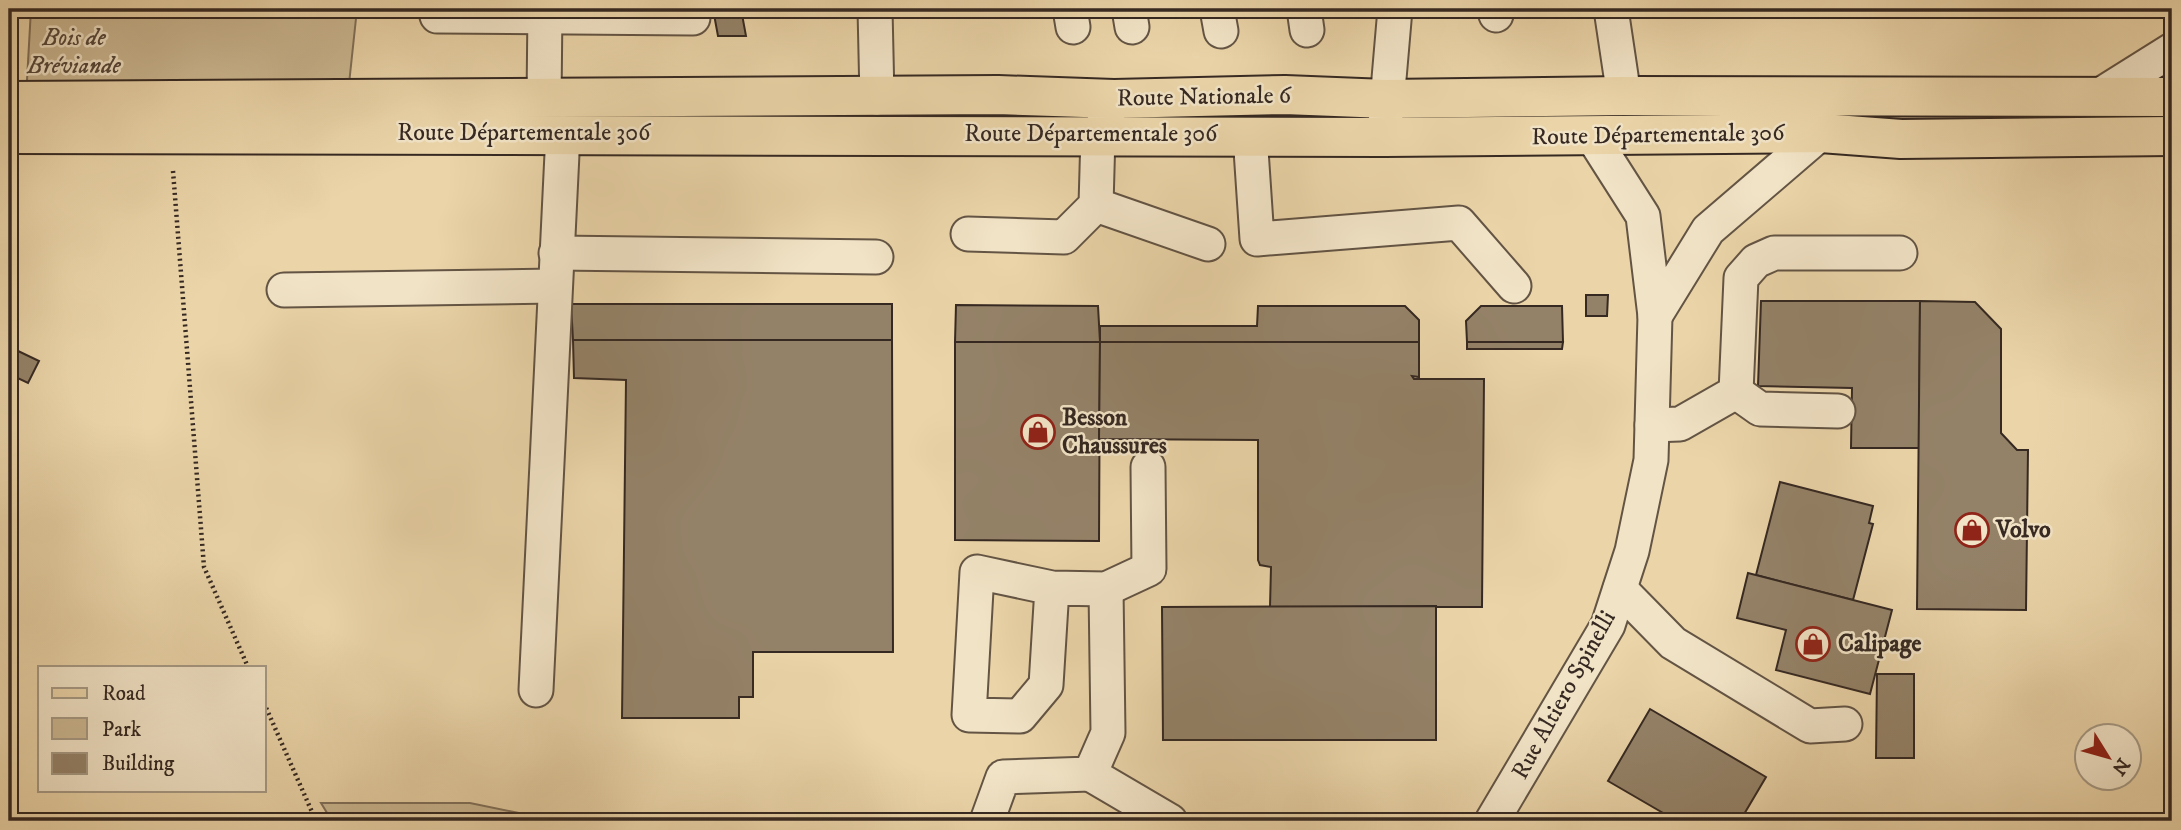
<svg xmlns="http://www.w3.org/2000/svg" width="2181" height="830" font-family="'IM FELL DW Pica',serif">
	<rect width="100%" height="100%" fill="#ead4a8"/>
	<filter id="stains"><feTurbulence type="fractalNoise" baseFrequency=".00286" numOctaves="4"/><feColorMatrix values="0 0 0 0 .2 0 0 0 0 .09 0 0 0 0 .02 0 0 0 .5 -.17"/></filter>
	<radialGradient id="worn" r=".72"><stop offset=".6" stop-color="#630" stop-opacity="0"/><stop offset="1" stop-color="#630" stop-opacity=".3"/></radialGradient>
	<g fill="#cbb791" stroke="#80705a" stroke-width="2">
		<polygon points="31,9 357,9 349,84 26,98"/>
		<polygon points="321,803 470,803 558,821 332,821"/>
	</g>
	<g fill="#948268" stroke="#362922" stroke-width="2">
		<polygon points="713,9 741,9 746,36 718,36"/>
		<polygon points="1586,295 1608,295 1607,316 1586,316"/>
		<polygon points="1761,301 1920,301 1919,448 1851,448 1852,388 1758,386"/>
		<polygon points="1920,301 1975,302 2001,329 2001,433 2017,450 2028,450 2026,610 1917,609"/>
		<polygon points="571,304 892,304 892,340 573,340"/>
		<polygon points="956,305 1098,306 1100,342 955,342"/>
		<polygon points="1258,306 1405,306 1419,320 1419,342 1100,342 1100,326 1257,326"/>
		<polygon points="1481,306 1562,306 1563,342 1467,342 1466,321"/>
		<polygon points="573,340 892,340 893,652 753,652 753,697 739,697 739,718 622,718 626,380 574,378"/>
		<polygon points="955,342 1100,342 1099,541 955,540"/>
		<polygon points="1100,342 1419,342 1419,377 1412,376 1414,379 1484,379 1482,607 1270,607 1271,567 1260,565 1258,560 1258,440 1099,439"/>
		<polygon points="1467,342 1563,342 1562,349 1467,349"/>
		<polygon points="16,350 39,361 28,383 9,374"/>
		<polygon points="1780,482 1873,506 1869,523 1873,524 1853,600 1756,575"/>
		<polygon points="1748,573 1892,610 1870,694 1776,670 1786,630 1737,618"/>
		<polygon points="1436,606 1436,740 1163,740 1162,607"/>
		<polygon points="1877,674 1914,674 1914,758 1876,758"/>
		<polygon points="1650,709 1766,777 1740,821 1677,821 1608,781"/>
	</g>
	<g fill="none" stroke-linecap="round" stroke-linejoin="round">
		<g stroke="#635444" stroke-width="37">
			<g id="minor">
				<polyline points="435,9 437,16 693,18 693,9"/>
				<polyline points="875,9 877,98"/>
				<polyline points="1070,9 1073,27"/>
				<polyline points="1129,9 1132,27"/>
				<polyline points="1217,9 1221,31"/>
				<polyline points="1304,9 1307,30"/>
				<polyline points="1494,9 1496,15"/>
				<polyline points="1611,9 1624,96"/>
				<polyline points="2097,97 2172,50"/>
				<polyline points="544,100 545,9"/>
				<polyline points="1385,125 1395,9"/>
				<polyline points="1250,135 1257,239 1459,223 1514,286"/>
				<polyline points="1592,136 1643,216 1655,316 1708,230 1821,133"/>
				<polyline points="1096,205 1208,244"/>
				<polyline points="968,234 1064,237 1096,205 1098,135 1108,113"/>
				<polyline points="556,253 876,257"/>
				<polyline points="284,290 554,286"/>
				<polyline points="1736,392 1760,409 1838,411"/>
				<polyline points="1652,425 1680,424 1736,392 1741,278 1756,261 1774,253 1900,253"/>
				<polyline points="1052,588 1046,685 1020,716 969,715 977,572 1052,588 1106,589 1149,569 1148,467"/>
				<polyline points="1620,589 1673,643 1810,726 1845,724"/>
				<polyline points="536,690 563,133"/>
				<polyline points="1090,774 1170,821"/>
				<polyline points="987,821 1003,777 1090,774 1108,733 1106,589"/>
				<polyline points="1492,821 1608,625 1632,551 1651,460 1655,316"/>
			</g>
		</g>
		<g stroke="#362922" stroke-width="42">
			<g id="major">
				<polyline points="9,101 998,95 1114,99 1285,95 1386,99 1624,96 2172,97"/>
				<polyline points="9,134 1385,137 1821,133 1901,139 2172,136"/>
			</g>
		</g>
		<g stroke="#362922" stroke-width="4.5" stroke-dasharray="2 3.5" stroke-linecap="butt">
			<polyline points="173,171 204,567 248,667"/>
			<polyline points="264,703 316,821"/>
		</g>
		<use href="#minor" stroke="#f1e3c6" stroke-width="33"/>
		<use href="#major" stroke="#ead4a8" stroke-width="38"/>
	</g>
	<defs>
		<g id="shop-ring" transform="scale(1.75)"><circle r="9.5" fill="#f1e3c6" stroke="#8f2418" stroke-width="1.5"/><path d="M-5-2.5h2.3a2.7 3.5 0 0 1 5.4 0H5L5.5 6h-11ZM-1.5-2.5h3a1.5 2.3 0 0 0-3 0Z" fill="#8f2418"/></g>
	</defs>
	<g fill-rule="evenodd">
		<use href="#shop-ring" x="1038" y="432"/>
		<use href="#shop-ring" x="1972" y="530"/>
		<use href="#shop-ring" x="1813" y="644"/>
	</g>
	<g text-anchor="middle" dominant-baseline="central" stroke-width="5" stroke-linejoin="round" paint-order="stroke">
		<g font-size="24" font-style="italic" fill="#544538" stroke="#f1e3c6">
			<text x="74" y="38">Bois de<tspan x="74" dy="28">Bréviande</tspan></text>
		</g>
		<g font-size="24" fill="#362922" stroke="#f1e3c6">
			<text transform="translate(1204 97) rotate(-1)">Route Nationale 6</text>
			<text x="524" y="133">Route Départementale 306</text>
			<text x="1091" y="134">Route Départementale 306</text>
			<text transform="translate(1658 135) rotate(-1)">Route Départementale 306</text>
			<text transform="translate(1564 695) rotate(-61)">Rue Altiero Spinelli</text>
		</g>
		<g font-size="24" font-weight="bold" fill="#362922" stroke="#f1e3c6" text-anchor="start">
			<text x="1062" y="418">Besson<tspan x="1062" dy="28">Chaussures</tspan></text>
			<text x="1996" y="530">Volvo</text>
			<text x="1838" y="644">Calipage</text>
		</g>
	</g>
	<rect width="2181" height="830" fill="none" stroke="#ead4a8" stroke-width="35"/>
	<rect x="10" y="10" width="2160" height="809" fill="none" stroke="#362922" stroke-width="3.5"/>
	<rect x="18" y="18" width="2146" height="795" fill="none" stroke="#362922" stroke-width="2"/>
	<rect x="38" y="666" width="228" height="126" fill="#f1e3c6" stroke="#a69984" stroke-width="2"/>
	<rect x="52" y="688" width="35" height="10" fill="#ead4a8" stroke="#a69984" stroke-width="2"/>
	<text x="102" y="700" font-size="21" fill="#362922">Road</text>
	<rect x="52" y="718" width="35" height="21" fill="#cbb791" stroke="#a69984" stroke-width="2"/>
	<text x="102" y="736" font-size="21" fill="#362922">Park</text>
	<rect x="52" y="753" width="35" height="21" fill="#948268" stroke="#a69984" stroke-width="2"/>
	<text x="102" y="770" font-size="21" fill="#362922">Building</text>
	<g transform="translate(2108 757) rotate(127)"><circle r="33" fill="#f1e3c6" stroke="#a69984" stroke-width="2"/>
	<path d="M0-5L12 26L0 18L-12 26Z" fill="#8f2418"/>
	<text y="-10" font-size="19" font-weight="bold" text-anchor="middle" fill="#362922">N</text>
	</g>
	<rect width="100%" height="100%" filter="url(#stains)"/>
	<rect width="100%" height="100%" fill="url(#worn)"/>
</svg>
